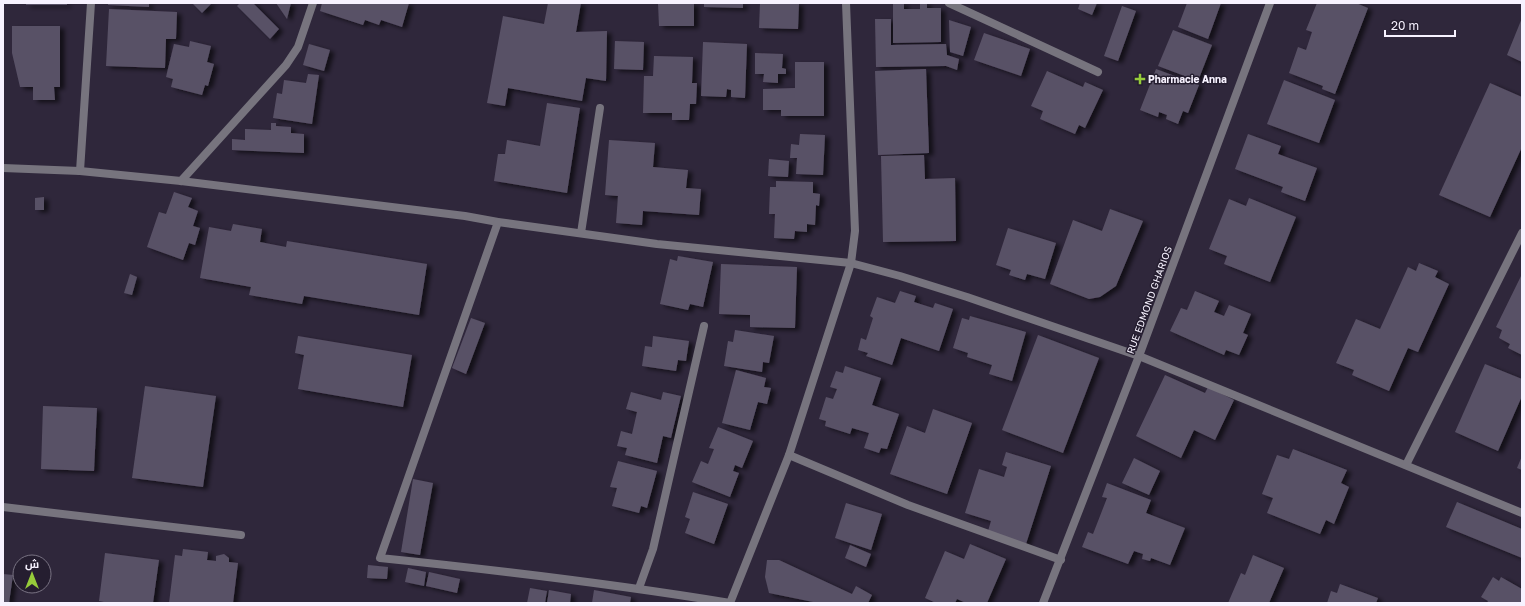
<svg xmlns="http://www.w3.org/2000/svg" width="1525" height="606" font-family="'Golos Text',Cairo,sans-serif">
	<defs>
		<filter id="shadow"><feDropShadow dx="4.5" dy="2.5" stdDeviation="2" flood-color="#0009"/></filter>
	</defs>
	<rect width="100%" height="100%" fill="#2f273b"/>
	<g fill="#595166" filter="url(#shadow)">
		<rect x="26" y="3" width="41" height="2"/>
		<polygon points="108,3 149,3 149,7 108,5"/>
		<polygon points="192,3 212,3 202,13"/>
		<polygon points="240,3 253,3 279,29 270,39 237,6"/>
		<polygon points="276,3 291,3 287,19"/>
		<polygon points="322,3 409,3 402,27 381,20 379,25 365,20 363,25 320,11"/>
		<polygon points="548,3 581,3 576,32 607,31 606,81 586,78 582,101 508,88 505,106 487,103 503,16 544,24"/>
		<polygon points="658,3 694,3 694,26 659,26"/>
		<polygon points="704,3 743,3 743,8 704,7"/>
		<polygon points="760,3 799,3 798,29 759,28"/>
		<polygon points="893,3 904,3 904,9 920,9 920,3 927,3 927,8 941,8 941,42 893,43"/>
		<polygon points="1080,3 1097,3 1092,15 1078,9"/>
		<polygon points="1187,3 1221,3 1208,39 1178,27"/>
		<polygon points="1317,3 1356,3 1368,8 1335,94 1322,89 1323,86 1289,73 1298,47 1306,50 1312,32 1306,30"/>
		<polygon points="1122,6 1136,11 1118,61 1104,56"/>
		<polygon points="109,9 177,12 176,39 166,39 165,68 106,66"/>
		<polygon points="1522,18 1522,62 1507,55"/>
		<polygon points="875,19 891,19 891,45 946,44 947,55 959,59 957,70 946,66 876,67"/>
		<polygon points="949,20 971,27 963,56 950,52"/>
		<polygon points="12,26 60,26 60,87 54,87 55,100 33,100 33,87 20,87 12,53"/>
		<polygon points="1173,30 1212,45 1198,81 1158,66"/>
		<polygon points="984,33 1030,49 1021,76 974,60"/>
		<polygon points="190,41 211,46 207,62 214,64 208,86 205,85 202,95 171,87 173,79 166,77 174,44 189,47"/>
		<polygon points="615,41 644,42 643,70 614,69"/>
		<polygon points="703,42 747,44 745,98 731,97 731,90 727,89 726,97 701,96"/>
		<polygon points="309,44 330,50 324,71 303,65"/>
		<polygon points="755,53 783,54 782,68 786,69 786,74 778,74 778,83 763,82 764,74 755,74"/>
		<polygon points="654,56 693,57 692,83 697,83 696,104 690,104 689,120 672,120 672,113 643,113 644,76 653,76"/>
		<polygon points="795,62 824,62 824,116 781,116 781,110 763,110 763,89 795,88"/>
		<polygon points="926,69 929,153 878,155 875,71"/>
		<polygon points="1156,69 1199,85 1188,113 1183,111 1178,124 1166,119 1167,115 1159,112 1158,117 1140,110"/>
		<polygon points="1047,71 1083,87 1085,82 1103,90 1085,128 1079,125 1075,134 1040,119 1043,111 1031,106"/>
		<polygon points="308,74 319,75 312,124 273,118 277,93 282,94 284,80 306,83"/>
		<polygon points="1284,80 1335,100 1319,143 1267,124"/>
		<polygon points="1490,83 1522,97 1522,147 1490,217 1439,195"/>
		<polygon points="547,103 580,108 567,193 494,181 498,154 505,154 507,140 540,146"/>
		<polygon points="271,123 276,123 276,126 291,127 291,133 304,134 304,153 232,150 232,139 245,140 245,129 271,130"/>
		<polygon points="800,134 825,135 823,175 796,174 797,158 790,158 791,144 799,145"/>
		<polygon points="1248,134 1281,146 1278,154 1317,168 1305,201 1281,192 1283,187 1235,169"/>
		<polygon points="609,140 655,143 653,167 688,170 686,188 701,189 699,215 643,211 642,225 616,223 618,196 605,195"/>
		<polygon points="924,155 925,179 955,178 956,241 883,242 881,156"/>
		<polygon points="769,159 789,161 788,177 768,176"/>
		<polygon points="776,181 813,182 813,193 820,194 819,206 816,205 815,225 807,224 807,232 795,231 794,239 774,238 775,214 769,214 770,187 776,187"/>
		<polygon points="174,192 192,198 188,207 198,211 193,226 200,228 195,245 189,243 183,260 147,247 159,212 166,214"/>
		<polygon points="44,197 44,210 35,210 35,198"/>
		<polygon points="1249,198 1296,217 1270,282 1224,264 1227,256 1209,249 1229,199 1246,206"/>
		<polygon points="1110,209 1143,221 1116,286 1100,297 1089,299 1050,284 1073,220 1102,231"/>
		<polygon points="233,224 262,229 260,242 286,247 287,241 427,264 419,315 304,296 302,304 249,295 251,287 200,278 209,227 231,231"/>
		<polygon points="1008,228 1056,243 1045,279 1027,274 1025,280 1009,275 1011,270 996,265"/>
		<polygon points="678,256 713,262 703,307 690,304 688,310 660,304 670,259 677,261"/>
		<polygon points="1419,263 1438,271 1435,277 1449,284 1418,352 1408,348 1389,391 1352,375 1354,370 1336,363 1356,319 1380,329 1408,267 1416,271"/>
		<polygon points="721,264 797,267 795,328 750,327 750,315 719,314"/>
		<polygon points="130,274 137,277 132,295 124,293"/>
		<polygon points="1522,274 1522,355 1508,348 1510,344 1499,338 1502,330 1496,327"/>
		<polygon points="900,291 916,296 914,302 933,308 935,303 953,309 939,351 901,338 892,365 866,356 868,353 858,350 861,338 866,340 873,318 870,316 877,297 895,303"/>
		<polygon points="1195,291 1219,301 1214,312 1224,316 1229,305 1251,314 1243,333 1248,335 1239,355 1226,350 1224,355 1170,331 1181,308 1187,310"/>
		<polygon points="970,316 1026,332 1012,381 989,374 992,365 967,357 968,353 953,348 962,318 969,320"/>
		<polygon points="471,318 485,323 466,374 452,368"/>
		<polygon points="735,330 774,336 769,363 763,362 762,372 724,366 728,341 733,342"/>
		<polygon points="1038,335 1099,358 1063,453 1002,430"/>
		<polygon points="298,336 412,355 403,407 298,389 304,355 295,353"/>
		<polygon points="653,336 689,341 686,361 678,360 676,371 642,366 645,346 652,347"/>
		<polygon points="1485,364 1522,379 1522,396 1498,451 1455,432"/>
		<polygon points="845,366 881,378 872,405 899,414 887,449 881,448 879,453 864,448 869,433 852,428 850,434 825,426 826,421 819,419 826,397 833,399 837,389 830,387 836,371 843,373"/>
		<polygon points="736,370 766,378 764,387 771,388 767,404 758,402 750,430 722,423"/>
		<polygon points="1165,375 1205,393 1208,387 1234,400 1215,440 1194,430 1181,458 1136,436"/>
		<polygon points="145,386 216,396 203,487 132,478"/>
		<polygon points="631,392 661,400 663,392 681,396 671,438 663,436 657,463 625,455 627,448 617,446 621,431 632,434 637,412 626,409"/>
		<polygon points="43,406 97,408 94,471 41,469"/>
		<polygon points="933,409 972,423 947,494 890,474 907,426 925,433"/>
		<polygon points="718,427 753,441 742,468 735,465 733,471 739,473 730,497 692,482 701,461 708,464 714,449 709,448"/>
		<polygon points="1293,449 1347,470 1341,483 1349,487 1334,524 1326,520 1320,534 1267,513 1273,498 1262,494 1277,455 1289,459"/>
		<polygon points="1006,452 1051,466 1026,544 988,531 991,521 965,513 979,469 1004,477 1007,467 1002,465"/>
		<polygon points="1522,456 1522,470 1517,468"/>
		<polygon points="1134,458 1160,471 1149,495 1122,483"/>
		<polygon points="618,461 657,471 647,508 641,506 639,513 612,506 617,488 610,487"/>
		<polygon points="413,479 433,483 420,555 401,552"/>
		<polygon points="1107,483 1151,500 1146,513 1185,528 1170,565 1151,558 1150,561 1142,559 1143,554 1134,551 1128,564 1082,547 1088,532 1093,534 1107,498 1102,497"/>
		<polygon points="693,492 728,504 714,544 685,533 690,519 685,517"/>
		<polygon points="1457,502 1522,529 1522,558 1446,527"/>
		<polygon points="846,503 882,514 871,550 835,538"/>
		<polygon points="970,544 1006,559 987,603 966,603 957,599 955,603 950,602 949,603 936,603 925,598 945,551 964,559"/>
		<polygon points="850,545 871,554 866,567 845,558"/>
		<polygon points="183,549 208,552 207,560 216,561 216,556 224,554 229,558 229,562 238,563 233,603 169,603 175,555 182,556"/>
		<polygon points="105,553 159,560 153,603 109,603 99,601"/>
		<polygon points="1253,555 1284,568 1269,603 1228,603 1241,573 1245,575"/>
		<polygon points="767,560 779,560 852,594 856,586 872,595 868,603 818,603 769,593 765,577"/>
		<polygon points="368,565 388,567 387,579 367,578"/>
		<polygon points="408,568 426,572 424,586 405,582"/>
		<polygon points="429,572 460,579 457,593 426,586"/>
		<polygon points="3,574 13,575 9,603 3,603"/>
		<polygon points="1493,577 1499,581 1501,577 1522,589 1522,603 1487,603 1488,601 1481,597"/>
		<polygon points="1340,584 1378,598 1376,603 1327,603 1331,591 1337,593"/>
		<polygon points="530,588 547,591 545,603 527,603"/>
		<polygon points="549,590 571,594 570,603 547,603"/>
		<polygon points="594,590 631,597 630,603 592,603"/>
	</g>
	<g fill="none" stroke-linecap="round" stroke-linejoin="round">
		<polyline stroke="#77747e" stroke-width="8" points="581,233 600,108"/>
		<g stroke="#77747e" stroke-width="8">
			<polyline points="949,3 1098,72"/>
			<polyline points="3,168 80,171 181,181 465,216 498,222 657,244 851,263 900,276 967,297 1139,356 1522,513"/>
			<polyline points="80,171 91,3"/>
			<polyline points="181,181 286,65 298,47 313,3"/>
			<path d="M498,222l-118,336c117,12 234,26 350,45l59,-148 62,-192 4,-32 -9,-228"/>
			<polyline points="789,455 908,505 1061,560"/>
			<polyline points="1406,465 1522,233"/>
			<polyline points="3,507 241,535"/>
			<polyline points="639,588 653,549 704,326"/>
			<polyline points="1043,603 1139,356 1270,3"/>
		</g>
	</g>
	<path fill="#96cc3a" stroke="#251e30" stroke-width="1.5" d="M1138 73h4v4h4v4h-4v4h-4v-4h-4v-4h4z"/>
	<g text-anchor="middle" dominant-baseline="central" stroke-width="3" stroke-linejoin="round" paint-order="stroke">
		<g font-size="10" font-weight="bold" fill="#f7f2ff" stroke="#251e30" text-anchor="start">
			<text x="1148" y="79">Pharmacie Anna</text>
		</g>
		<g font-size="10" fill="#f7f2ff" stroke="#251e30">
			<text transform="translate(1149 300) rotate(-70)">RUE EDMOND GHARIOS</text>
		</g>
	</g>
	<rect width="1525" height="606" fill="none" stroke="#f7f2ff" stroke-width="8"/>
	<g transform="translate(32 574)"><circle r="19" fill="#251e30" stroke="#797383"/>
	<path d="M0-3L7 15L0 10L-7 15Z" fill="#96cc3a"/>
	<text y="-6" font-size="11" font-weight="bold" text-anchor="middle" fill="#f7f2ff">ش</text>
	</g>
	<path d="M1385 30v6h70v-6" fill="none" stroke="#f7f2ff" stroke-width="2"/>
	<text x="1391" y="30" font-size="12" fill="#f7f2ff" stroke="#251e30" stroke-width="3" paint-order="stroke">20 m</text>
</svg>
